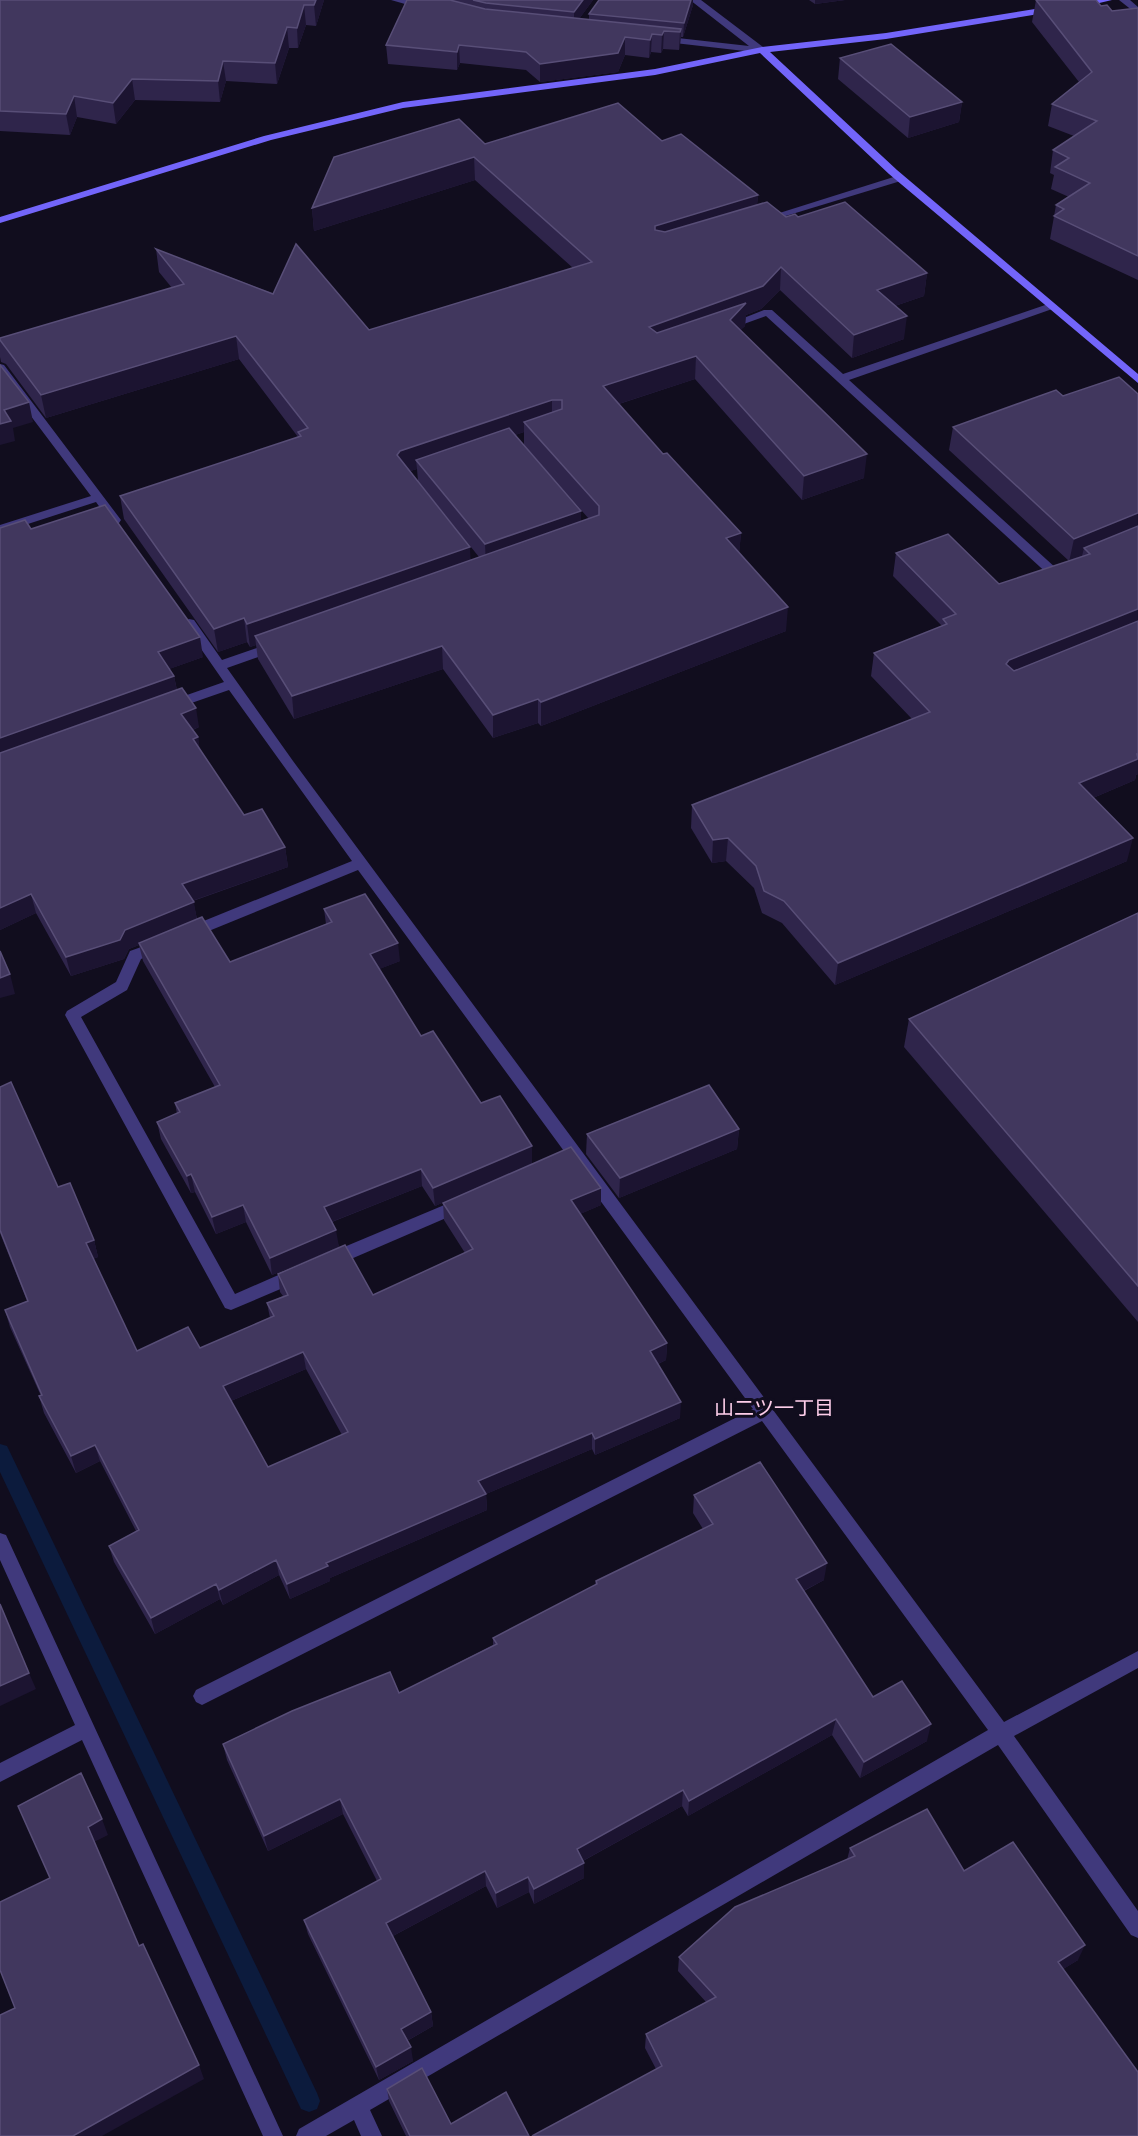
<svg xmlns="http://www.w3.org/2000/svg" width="1138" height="2136" font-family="'PT Sans','Noto Sans JP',sans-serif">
	<rect width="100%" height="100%" fill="#110d1e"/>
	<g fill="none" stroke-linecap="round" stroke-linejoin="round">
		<polygon fill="#0c1b3d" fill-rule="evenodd" points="0,1444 7,1446 317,2093 320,2101 317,2109 309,2112 301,2109 0,1472"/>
		<g fill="#40397c" fill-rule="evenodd">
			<polygon points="391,0 408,0 431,7 426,10"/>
			<polygon points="690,0 701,0 767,50 762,53 657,41 657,37 660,36 749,46"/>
			<polygon points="1119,0 1130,0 1138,7 1138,15"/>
			<polygon points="900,175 905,178 904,180 766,222 757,220"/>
			<polygon points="1051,303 1057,306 1055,308 849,380 1057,569 1063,567 1069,571 1055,578 1051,577 766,316 727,330 721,327 764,310 772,310 843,374"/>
			<polygon points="0,364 4,365 121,520 119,523 111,523 96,502 0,533 0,525 91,496 0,375"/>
			<polygon points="189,619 194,620 222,660 271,643 281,643 282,646 281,649 227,668 293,761 1004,1722 1138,1651 1138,1668 1014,1736 1138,1911 1138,1938 1131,1935 998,1745 370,2110 382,2136 361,2136 354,2120 326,2136 296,2136 299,2129 988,1730 762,1421 208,1702 202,1705 196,1702 193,1696 196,1690 753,1409 358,870 194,937 184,937 182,933 184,929 352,861 229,690 177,708 167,708 165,705 167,702 224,682 183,623"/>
			<polygon points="158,941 165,946 163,950 141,959 127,990 81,1017 235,1294 292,1269 298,1267 304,1269 306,1274 304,1279 231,1310 225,1308 65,1015 67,1011 116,982 130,951"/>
			<polygon points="461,1198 467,1199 469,1204 467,1209 337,1265 331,1267 325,1265 323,1260 325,1255"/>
			<polygon points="0,1533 6,1535 283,2136 263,2136 82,1740 0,1782 0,1763 75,1725 0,1560"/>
		</g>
		<g fill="#7365fa" fill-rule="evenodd">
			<polygon points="1090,0 1112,0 1078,8 1073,5"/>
			<polygon points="1054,6 1059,9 1057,11 886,39 770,52 897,170 1138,374 1138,383 889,174 760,53 655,75 403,108 271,140 0,223 0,217 264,136 403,102 655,69 762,47 886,33"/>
		</g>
	</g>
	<g fill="#2f254b" fill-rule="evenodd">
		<polygon points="0,0 324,0 316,26 306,25 298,48 289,48 277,84 226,81 220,102 135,100 116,124 77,117 70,135 0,131"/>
		<polygon points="407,0 593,0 579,19 589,20 589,14 599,0 693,0 693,5 683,37 681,37 679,50 663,49 661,53 651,52 649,58 625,55 618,72 540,82 526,70 460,63 457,70 388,64 386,45"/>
		<polygon points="809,0 845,0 815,4"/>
		<polygon points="1036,0 1101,6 1112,11 1138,8 1138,280 1050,239 1056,205 1069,197 1051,189 1054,175 1050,173 1053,150 1074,136 1048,126 1052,104 1079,82 1032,22"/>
		<polygon points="840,58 962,102 959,122 908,138 838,79"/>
		<path d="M662,141l96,54 -1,10 29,12h12l129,56 -3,23 -29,10 9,33 -52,19 -72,-68 -19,19 -15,6 -1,11 -5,4 124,148 -62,22 -107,-121 -76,25 44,50 78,79 -2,20 47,78 -245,95 -3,-3 -45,15 -50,-69 -149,50 -36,-60 -2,-14 -6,2 -3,-5 -29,10 -94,-133 -4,-23 178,-59 -59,-78 -193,59 -40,-54 -5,-2 -1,-5v-19l172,-50 -13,-16 -3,-23 213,81 204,-62 -98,-88 -161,51 -2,-23 173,-64zM524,432v13l65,74 -8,2 -66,-86zM417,469l1,12 -8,-10zM421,485l58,72 -8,3z"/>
		<polygon points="1138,394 1138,774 1136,775 1135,780 1093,798 1127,861 835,985 782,923 762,913 754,888 726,861 712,863 691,828 692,805 912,719 871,676 874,653 941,627 942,626 893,576 896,553 999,584 1069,561 949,450 953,427 1063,396"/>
		<polygon points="0,528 31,529 203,657 169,669 174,676 177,690 199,727 193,730 198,737 199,748 244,815 285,847 288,867 193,901 197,919 230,962 326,924 324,909 400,961 379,969 421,1036 481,1103 532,1146 532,1164 435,1206 422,1186 332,1222 339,1247 272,1275 246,1222 216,1234 195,1192 191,1193 161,1139 157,1122 177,1114 175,1103 215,1087 143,961 139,945 129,949 124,959 71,976 36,913 0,930"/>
		<polygon points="1138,913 1138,1322 904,1047 909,1019"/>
		<path d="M0,1087l58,100 36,53 4,17 -5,2 44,92 63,-3 70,-30 -3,-15 16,-7 -3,-4 -2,-18 95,21 92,-42 -21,-33 -1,-17 158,-15v17l-21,9 87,129 -1,17 -8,4 22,54 -85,37 -3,-6 -106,45 1,16 -157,68v3l-40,18 -11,-24 -56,30 -3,-6 -65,35 -41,-72 -5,-16 27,-15 -36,-70 -24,12 -32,-60 -5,-17h2l-31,-69 -5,-17 22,-9 -27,-68zM306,1369l36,66 -74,32 -37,-66z"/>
		<polygon points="739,1129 737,1149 619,1198 586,1154 587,1134"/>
		<polygon points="694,1495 824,1580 804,1591 873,1697 927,1741 860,1778 832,1735 688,1816 682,1806 583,1861 584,1878 534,1904 529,1892 497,1908 486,1886 393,1936 431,2012 433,2026 407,2041 413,2061 379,2080 308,1934 304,1920 377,1881 343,1814 268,1851 227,1760 223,1744 399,1693 493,1645 493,1638 595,1585 596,1581 703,1529 693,1513"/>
		<polygon points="850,1848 964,1871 1078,1960 1063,1969 656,2069 645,2048 646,2034 706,2002 678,1971 679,1957 847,1860"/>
		<polygon points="387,2089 451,2124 529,2136 406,2136 389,2101"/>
	</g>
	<g fill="#1c1431">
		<polygon points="316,0 324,0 316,26 314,5"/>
		<polygon points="583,0 593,0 574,26 574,12"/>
		<polygon points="691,0 693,0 693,5 683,37 684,23"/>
		<polygon points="815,0 845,0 815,4"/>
		<polygon points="304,5 306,25 298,48 297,28"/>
		<polygon points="287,27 289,48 277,84 275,63"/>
		<polygon points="681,29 680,47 679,50 680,32"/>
		<polygon points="664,31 663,49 661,53 662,35"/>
		<polygon points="652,34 651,52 649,58 650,40"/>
		<polygon points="625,37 625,55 618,72 540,82 540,64"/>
		<polygon points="459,45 460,63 457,70 457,52"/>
		<polygon points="223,61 226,81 220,102 218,81"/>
		<polygon points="132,79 135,100 116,124 113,103"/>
		<polygon points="74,96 77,117 70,135 66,114"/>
		<polygon points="962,102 959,122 908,138 910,117"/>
		<polygon points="474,157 475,180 314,231 312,208"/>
		<polygon points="758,195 756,217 654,249 655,226"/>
		<polygon points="781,267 780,290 761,309 746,315 745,326 728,343 648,350 649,327"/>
		<polygon points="927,273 924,296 874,313 877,290"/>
		<polygon points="907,316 904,339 852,358 854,335"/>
		<polygon points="236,336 239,359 46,418 41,395"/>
		<polygon points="696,356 695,379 603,409 603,386"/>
		<polygon points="552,400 552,423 524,422 524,432 422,467 416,460 417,469 401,474 397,455 400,451"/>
		<polygon points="29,402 33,422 13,428 15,441 0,445 0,424 4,410"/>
		<polygon points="867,454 864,478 802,500 804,476"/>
		<polygon points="581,511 581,532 486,565 485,544"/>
		<polygon points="1138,513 1138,530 1084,548 1082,556 1069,562 1074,539"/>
		<polygon points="741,533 739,556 726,538"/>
		<polygon points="470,547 471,570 255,636 256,645 250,647 247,624"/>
		<polygon points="788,607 786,631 541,726 541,702"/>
		<polygon points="1138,609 1138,629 1005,683 1006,664 1009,660"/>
		<polygon points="244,618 247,642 218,652 214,629"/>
		<polygon points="200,637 203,657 161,672 158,652"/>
		<polygon points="442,646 443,669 294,719 292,696"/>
		<polygon points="174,676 178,696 0,760 0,738"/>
		<polygon points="538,699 538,723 493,738 493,715"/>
		<polygon points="196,708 199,727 185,733 181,714"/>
		<polygon points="198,737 201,757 193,739"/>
		<polygon points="1138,754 1138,774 1136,775 1135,780 1074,806 1079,783"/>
		<polygon points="728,838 726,861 712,863 713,840"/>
		<polygon points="1133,838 1127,861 835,985 838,963"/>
		<polygon points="285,847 288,867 186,903 182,884"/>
		<polygon points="31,894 36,913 0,930 0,908"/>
		<polygon points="194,902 197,921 139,943 139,945 129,949 124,959 71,976 66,957 125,930"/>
		<polygon points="398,943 400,961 372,972 370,954"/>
		<polygon points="10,974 15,994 0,998 0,978"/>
		<polygon points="739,1129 737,1149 619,1198 620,1178"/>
		<polygon points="532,1146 532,1164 435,1206 433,1188"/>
		<polygon points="421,1169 422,1186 326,1224 324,1207"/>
		<polygon points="191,1174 195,1192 191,1193 187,1176"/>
		<polygon points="601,1188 601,1205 571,1218 571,1200"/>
		<polygon points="243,1205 246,1222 216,1234 212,1217"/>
		<polygon points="336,1230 339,1247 272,1275 270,1258"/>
		<polygon points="94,1240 98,1257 90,1260 86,1243"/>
		<polygon points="667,1343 666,1360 649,1368 650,1351"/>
		<polygon points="303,1352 306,1369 226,1403 223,1386"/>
		<polygon points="681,1402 680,1418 595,1455 595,1439"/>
		<polygon points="592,1433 592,1449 486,1494 487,1510 330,1578 330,1581 290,1599 287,1584 478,1481"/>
		<polygon points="95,1445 100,1461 76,1473 71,1456"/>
		<polygon points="276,1560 279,1575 223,1605 219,1590"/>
		<polygon points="827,1563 824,1580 793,1596 796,1579"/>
		<polygon points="216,1584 220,1599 155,1634 151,1618"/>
		<polygon points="29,1673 36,1689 0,1706 0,1686"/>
		<polygon points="836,1719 832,1735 688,1816 689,1801"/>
		<polygon points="931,1724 927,1741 860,1778 864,1762"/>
		<polygon points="683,1790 682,1806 577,1864 577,1849"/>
		<polygon points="340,1799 343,1814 268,1851 264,1836"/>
		<polygon points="102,1819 108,1835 94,1842 88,1827"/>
		<polygon points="584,1863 584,1878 534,1904 534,1889"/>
		<polygon points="485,1871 486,1886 389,1938 386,1923"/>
		<polygon points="528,1877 529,1892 497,1908 496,1893"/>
		<polygon points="1085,1945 1078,1960 1052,1976 1058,1962"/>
		<polygon points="431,2012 433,2026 403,2043 401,2029"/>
		<polygon points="411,2047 413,2061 379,2080 376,2067"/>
		<polygon points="199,2065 204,2079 102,2136 73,2136"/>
	</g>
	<g fill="#41375e" stroke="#584e77" stroke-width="1.5" fill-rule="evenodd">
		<polygon points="0,0 316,0 314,5 304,5 297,28 287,27 275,63 223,61 218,81 132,79 113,103 74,96 66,114 0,111"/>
		<polygon points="407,0 450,0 485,9 681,29 680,32 664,31 662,35 652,34 650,40 625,37 618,53 540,64 526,52 459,45 457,52 386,45"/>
		<polygon points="473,0 583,0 574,12 486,3"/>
		<polygon points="599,0 691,0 684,23 589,14"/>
		<polygon points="1036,0 1096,0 1101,6 1107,5 1112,11 1138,8 1138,256 1054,216 1064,209 1056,205 1090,183 1055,167 1069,158 1053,150 1097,121 1052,104 1092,72"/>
		<polygon points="891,44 962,102 910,117 840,58"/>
		<polygon points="618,103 662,141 681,134 758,195 655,226 655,230 665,232 767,202 786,217 795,214 798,217 845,202 927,273 877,290 907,316 854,335 781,267 763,286 649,327 657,333 746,303 730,320 867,454 804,476 696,356 603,386 663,454 667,453 741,533 726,538 788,607 541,702 538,699 493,715 442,646 292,696 255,636 599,515 599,506 524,422 562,409 562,400 552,400 400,451 397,455 470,547 247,624 244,618 214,629 120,496 301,436 298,432 308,428 236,336 41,395 0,340 0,338 184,284 156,249 273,294 296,244 369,330 592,262 474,157 312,208 334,157 459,119 485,144"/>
		<polygon points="0,365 29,402 4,410 11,421 0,424"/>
		<polygon points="1119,377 1138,394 1138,513 1074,539 953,427 1056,390 1063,396"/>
		<polygon points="509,428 581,511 485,544 416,460"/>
		<polygon points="105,505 200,637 158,652 174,676 0,738 0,528 25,520 31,529"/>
		<polygon points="1138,526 1138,609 1009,660 1006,664 1014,671 1138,621 1138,754 1137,754 1138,759 1079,783 1133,838 838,963 784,901 764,891 756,866 728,838 713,840 692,805 930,712 874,653 947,624 943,619 956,614 896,553 948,534 999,584 1090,554 1084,548"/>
		<polygon points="182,688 196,708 181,714 198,737 193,739 244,815 262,809 285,847 182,884 194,902 125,930 120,940 66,957 31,894 0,908 0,753"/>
		<polygon points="365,894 398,943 370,954 421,1036 433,1031 481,1103 500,1096 532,1146 433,1188 421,1169 324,1207 336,1230 270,1258 243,1205 212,1217 191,1174 187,1176 157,1122 180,1112 175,1103 220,1085 139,943 202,917 230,962 332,922 324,909"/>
		<polygon points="1138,913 1138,1286 909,1019"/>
		<polygon points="0,951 10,974 0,978"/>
		<path d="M11,1082l47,105 12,-4 24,57 -8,3 51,108 51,-24 12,21 74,-32 -7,-13 21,-8 -10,-21 67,-29 28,50 100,-46 -30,-46 128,-56 30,41 -30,12 96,143 -17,8 31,51 -86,37 -3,-6 -114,48 8,13 -160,69 2,3 -41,18 -11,-24 -57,30 -3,-6 -65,34 -42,-72 30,-16 -44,-85 -24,11 -32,-60 3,-1 -37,-85 23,-9 -28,-71v-143zM303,1352l45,80 -80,35 -45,-81z"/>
		<polygon points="709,1085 739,1129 620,1178 587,1134"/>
		<polygon points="760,1462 827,1563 796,1579 873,1697 902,1681 931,1724 864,1762 836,1719 689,1801 683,1790 577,1849 584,1863 534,1889 528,1877 496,1893 485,1871 386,1923 431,2012 401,2029 411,2047 376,2067 304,1920 381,1879 340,1799 264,1836 223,1744 292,1711 390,1672 399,1693 497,1644 493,1638 597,1584 596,1581 713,1524 694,1495"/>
		<polygon points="0,1604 29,1673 0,1686"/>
		<polygon points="81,1773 102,1819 88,1827 139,1946 143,1944 199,2065 73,2136 0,2136 0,2015 15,2008 0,1970 0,1902 50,1878 18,1806"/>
		<polygon points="927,1809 964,1871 1013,1842 1085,1945 1058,1962 1138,2072 1138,2136 532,2136 662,2066 646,2034 716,1997 679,1957 735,1907 855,1856 850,1848"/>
		<polygon points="422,2068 451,2124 506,2092 529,2136 410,2136 387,2089"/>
	</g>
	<g text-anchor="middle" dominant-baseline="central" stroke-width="6" stroke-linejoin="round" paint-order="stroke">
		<g font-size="20" fill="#fdcde9" stroke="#110d1e">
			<text x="774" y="1408">山二ツ一丁目</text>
		</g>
	</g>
</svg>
